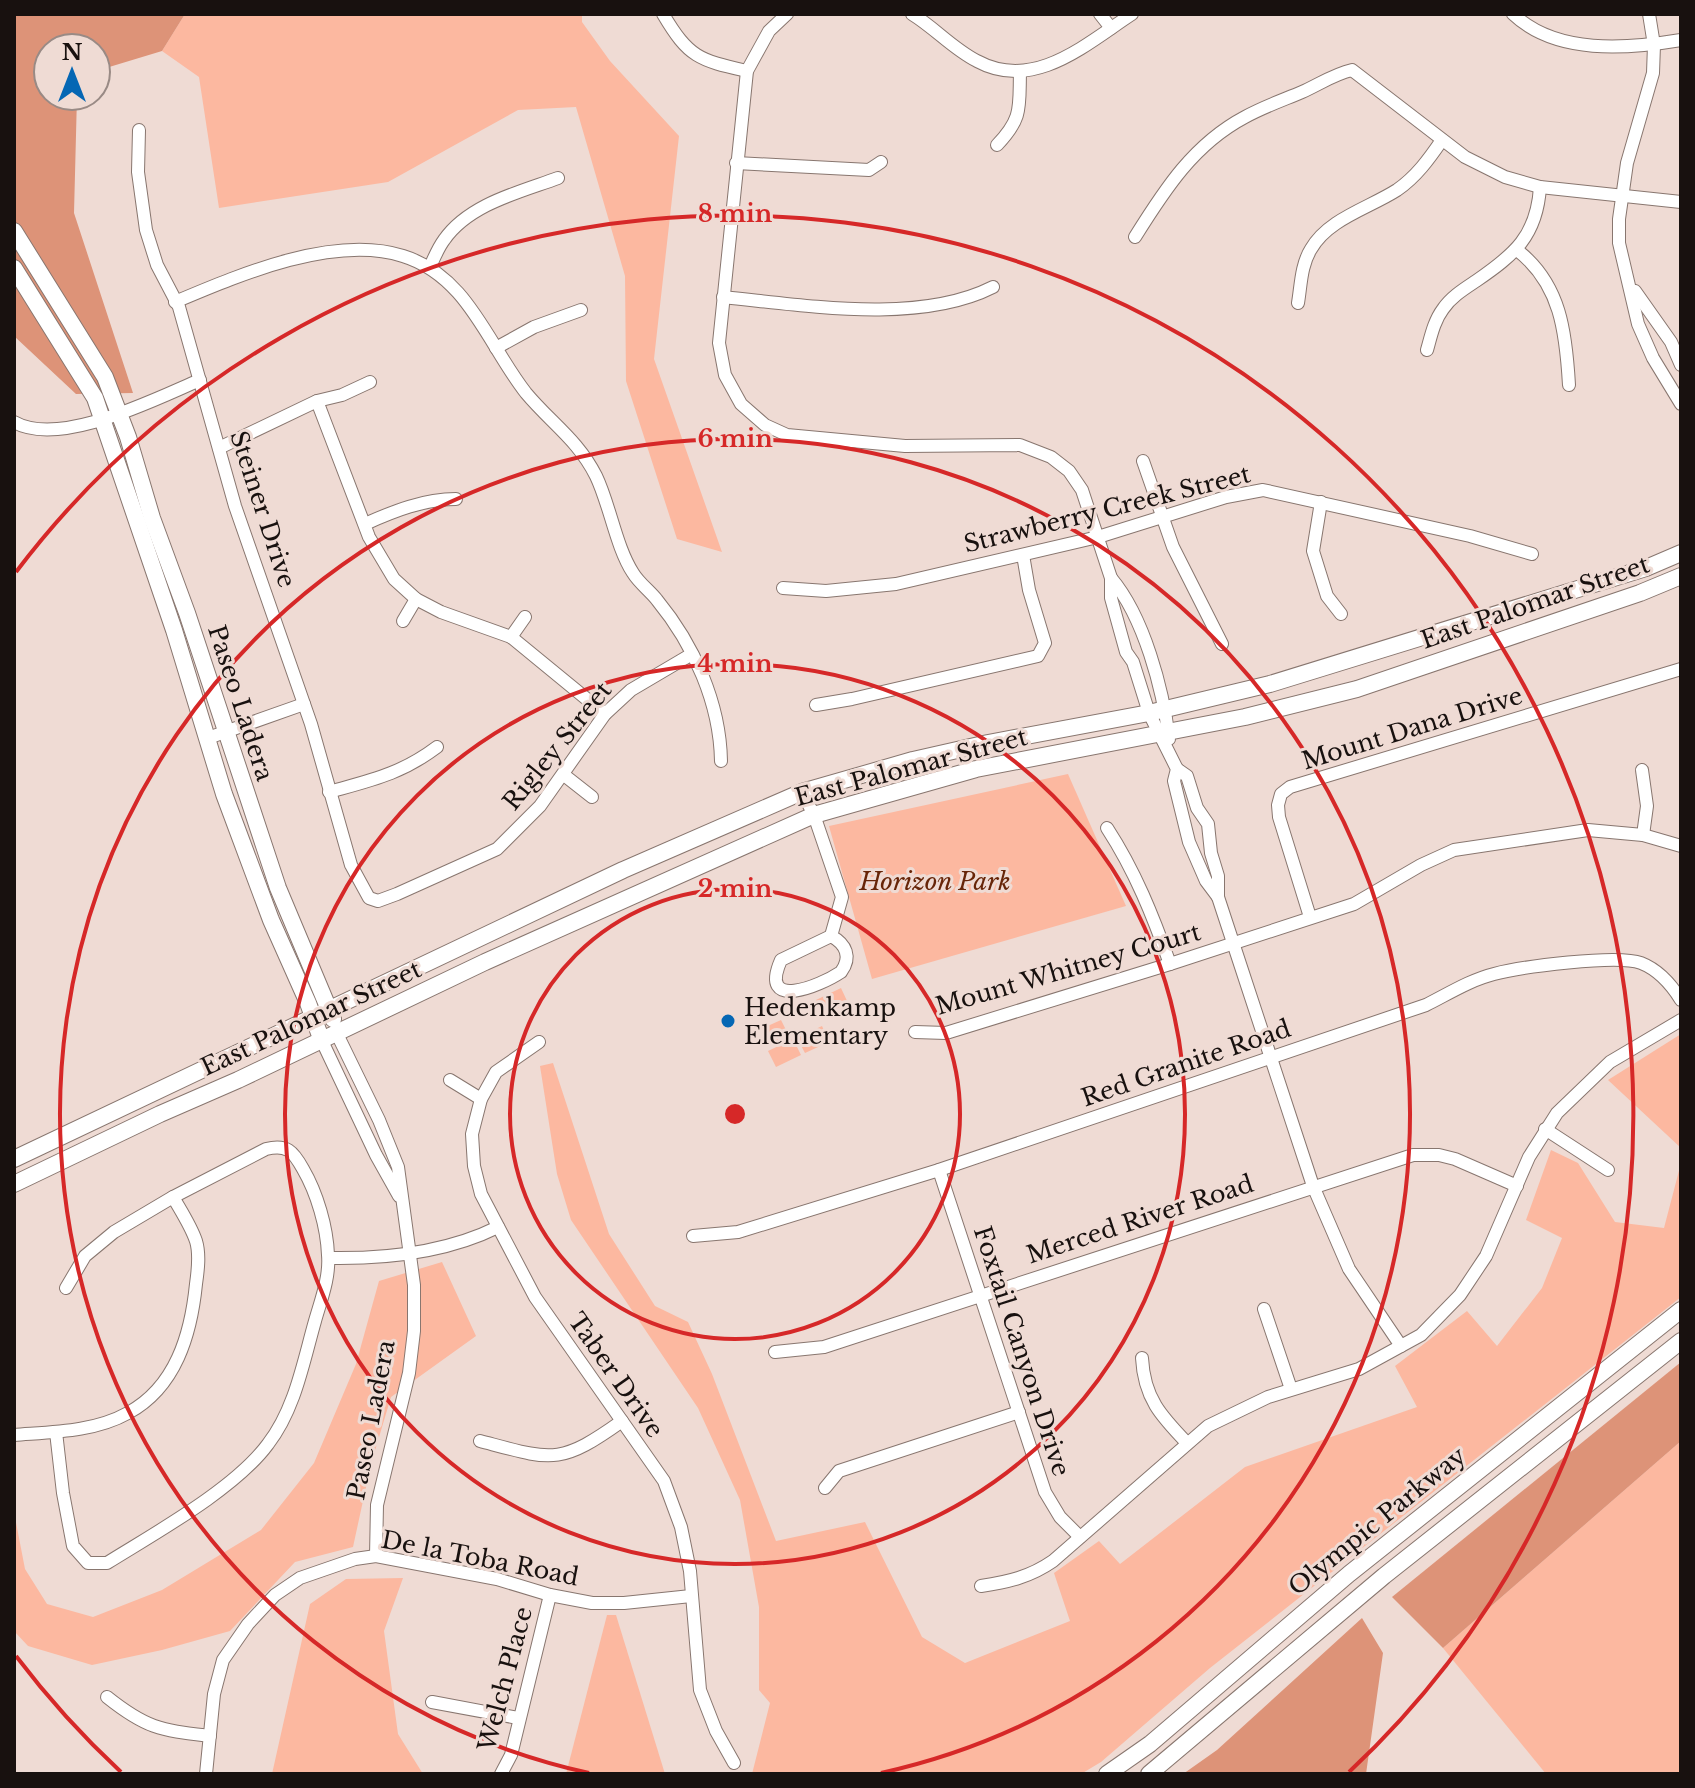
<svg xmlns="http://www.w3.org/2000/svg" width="1695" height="1788" font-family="'Libre Baskerville',serif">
	<rect width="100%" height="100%" fill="#efdbd4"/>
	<g fill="#fcb8a0">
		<polygon points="185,14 582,14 582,22 610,61 679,136 654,359 722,552 677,539 626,381 625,276 576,107 518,110 388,182 219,208 199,77 162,51"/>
		<polygon points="1068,774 1126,906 872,979 829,826"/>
		<polygon points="841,988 848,1003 823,1015 816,1000"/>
		<polygon points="781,1020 789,1036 769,1045 761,1029"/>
		<polygon points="822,1026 829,1042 805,1053 797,1038"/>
		<polygon points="1681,1034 1681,1148 1608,1080"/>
		<polygon points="793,1039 801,1055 776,1067 768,1051"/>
		<polygon points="553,1063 609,1234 655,1306 688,1322 712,1374 776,1541 865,1522 922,1637 965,1663 1070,1621 1054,1573 1099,1541 1120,1564 1245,1467 1417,1407 1395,1366 1467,1311 1497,1346 1542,1288 1562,1238 1526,1220 1551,1150 1578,1163 1615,1222 1664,1228 1681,1163 1681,1297 1210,1668 1101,1762 1081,1774 752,1774 770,1703 759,1690 759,1607 740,1500 698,1408 571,1220 557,1174 540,1066"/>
		<polygon points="442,1262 476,1336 391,1397 371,1464 353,1547 295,1562 230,1631 162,1650 92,1665 28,1646 14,1631 14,1512 25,1569 47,1604 93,1617 162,1590 261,1530 314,1463 356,1364 379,1281"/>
		<polygon points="1681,1441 1681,1774 1546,1774 1443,1648"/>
		<polygon points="403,1578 384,1631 398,1734 423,1774 272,1774 310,1604 346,1579"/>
		<polygon points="607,1615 616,1615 665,1774 566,1774"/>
	</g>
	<g fill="#dd9378">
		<polygon points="14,14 185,14 162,51 96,71 96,48 48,48 48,96 77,96 74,213 133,393 76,394 14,336"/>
		<polygon points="1681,1362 1681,1441 1443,1648 1392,1597"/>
		<polygon points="1362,1618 1383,1653 1366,1774 1183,1774 1217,1750"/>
	</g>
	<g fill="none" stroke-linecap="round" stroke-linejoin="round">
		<g stroke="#88766f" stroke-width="14">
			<g id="minor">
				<path d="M663,14c26,44 36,46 84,57"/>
				<polyline points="787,14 769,31 747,71 719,343 725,375 741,404 765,425 787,435 905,446 1020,445 1051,457 1069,471 1082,490 1111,578 1111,598 1126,652 1133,662 1149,713 1177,769 1174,781 1189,842 1206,881 1218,897"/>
				<path d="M912,14c23,14 41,35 65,47 57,31 109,-17 155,-47"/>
				<polyline points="1100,14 1111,28"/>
				<path d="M1513,14c43,41 114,35 168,26"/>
				<polyline points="1649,14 1654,45 1653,73 1627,163 1619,219 1619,243 1638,324 1653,358 1681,404"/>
				<polyline points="139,130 138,172 146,230 157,265 179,307 235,506 311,724 351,865 369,898 378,901 397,894 497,849 540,806 605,714 631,690 692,654"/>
				<path d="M997,145c26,-27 22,-38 23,-73"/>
				<polyline points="736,163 869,170 881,162"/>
				<path d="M1135,237c30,-48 59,-93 110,-120 18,-10 38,-17 57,-25 16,-7 32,-18 50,-22l113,87 40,20 35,10 141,15"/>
				<path d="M1517,250c44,34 49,83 52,135"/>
				<path d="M430,267c4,-9 8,-19 14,-27 25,-36 76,-48 114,-62"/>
				<polyline points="1635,291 1671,342 1681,365"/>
				<path d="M723,297c81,8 195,28 270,-10"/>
				<path d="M175,302c64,-27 159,-68 228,-46 65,20 85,89 123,137 25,30 52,47 70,83 14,29 20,71 37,97 6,10 17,18 24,27 37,45 63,103 64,161"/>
				<path d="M1298,303c3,-18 3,-38 13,-54 17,-30 58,-41 86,-59 19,-13 32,-31 45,-50"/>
				<polyline points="496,348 534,327 581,310"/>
				<path d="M1427,350c4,-14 7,-29 16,-41 8,-12 21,-20 33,-28 38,-26 61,-45 64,-94"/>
				<polyline points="317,401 369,537 394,579 416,599 441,612 511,637 605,714"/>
				<path d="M14,422c46,26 141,-23 186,-42"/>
				<polyline points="219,448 317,401 342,395 370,382"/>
				<polyline points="1143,461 1173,547 1222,644"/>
				<polyline points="1321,502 1313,551 1327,596 1341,614"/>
				<path d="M365,524c29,-13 59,-25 91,-25"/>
				<path d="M1111,578c33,39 52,111 58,161"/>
				<polyline points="783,588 826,591 896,584 1098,537 1226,497 1263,490 1470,536 1532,554"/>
				<polyline points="403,621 416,599"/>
				<polyline points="511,637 525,617"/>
				<polyline points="816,705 852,699 1038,656 1045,643 1029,590 1023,555"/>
				<polyline points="208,738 304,704"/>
				<polyline points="1177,769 1187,776 1197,808 1208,824 1211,853 1218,876 1218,897 1313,1186 1349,1269 1401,1346"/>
				<polyline points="1642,770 1647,806 1643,835"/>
				<polyline points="564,775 592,797"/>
				<path d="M329,792c43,-12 72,-18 108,-45"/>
				<polyline points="802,792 814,815 842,897 831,936"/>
				<path d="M1107,828c28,43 46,88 63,136"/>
				<polyline points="1310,917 1279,817 1278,805 1281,794 1290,787 1681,669"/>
				<path d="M831,936c15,8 21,21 10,36 -21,14 -83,40 -60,-12z"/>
				<polyline points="915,1032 946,1033 1170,964 1354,904 1421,865 1454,850 1588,830 1643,835 1681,846"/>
				<polyline points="337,1034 379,1120 398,1167 414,1285 414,1331 409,1373 377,1505 376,1556"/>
				<polyline points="322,1041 376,1155 399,1196"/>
				<polyline points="539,1042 496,1072 481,1099 472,1134 474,1166 481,1194 535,1297 664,1481 681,1527 690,1571 700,1690 716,1731 734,1763"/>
				<polyline points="450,1080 481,1099"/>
				<polyline points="1545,1129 1608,1170"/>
				<polyline points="939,1170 1045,1492 1060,1517 1080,1537"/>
				<path d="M693,1236l45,-4 201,-62 487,-165c22,-11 44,-25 68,-31 26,-7 123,-20 147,-11 18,7 30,21 40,37"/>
				<path d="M329,1258c57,1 117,-5 169,-31"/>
				<polyline points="1264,1309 1291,1389"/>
				<polyline points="775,1352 824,1347 1413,1155 1439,1155 1455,1159 1517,1186"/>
				<path d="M1142,1358c2,40 19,58 45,85"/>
				<path d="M56,1432l7,61 10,53 15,17h19c48,-30 128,-74 161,-119 27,-35 35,-81 47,-123 6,-21 15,-44 13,-66 -1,-28 -11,-62 -25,-86 -10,-18 -16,-25 -37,-20l-93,48 -59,35 -29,24 -19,32"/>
				<path d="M14,1435c38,-3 80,-3 114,-22 48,-26 63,-79 68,-129 2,-14 4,-30 0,-43 -5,-15 -15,-30 -23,-44"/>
				<path d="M480,1441c72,19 79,25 142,-20"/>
				<polyline points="825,1488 839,1471 1019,1412"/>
				<path d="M981,1586c27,-4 49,-9 72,-25l155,-135 60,-29 91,-28 62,-34 39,-40 26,-39 43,-99 28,-44 53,-51 71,-42"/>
				<path d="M107,1697c40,32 54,33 103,39"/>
				<polyline points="432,1702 518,1718"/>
				<polyline points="206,1774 214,1694 223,1660 248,1624 275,1595 300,1578 355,1559 376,1556 497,1579 550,1595 592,1603 624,1603 691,1596"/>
				<polyline points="501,1774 511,1755 550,1595"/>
			</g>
		</g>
		<g stroke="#88766f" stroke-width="18">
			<g id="major">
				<polyline points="14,231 105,377 128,437 152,518 187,613 278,888 333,1019"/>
				<polyline points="14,268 95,398 174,630 224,794 271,920 308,1003 322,1041"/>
				<polyline points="14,1159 623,870 802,792 913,760 988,743 1149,713 1270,684 1646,568 1681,553"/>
				<polyline points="14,1184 160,1114 238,1080 485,962 814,815 976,769 1245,717 1357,689 1640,593 1681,576"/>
				<polyline points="1107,1774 1150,1744 1349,1574 1681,1310"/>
				<polyline points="1149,1774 1384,1576 1681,1341"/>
			</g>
		</g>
		<use href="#minor" stroke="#fff" stroke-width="12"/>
		<use href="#major" stroke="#fff" stroke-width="16"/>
	</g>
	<g fill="none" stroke="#d62828" stroke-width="4">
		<circle cx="735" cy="1114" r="225"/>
		<circle cx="735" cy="1114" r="450"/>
		<path d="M589 1773A675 675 0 1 1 881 1773"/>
		<path d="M121 1772A900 900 0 0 1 16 1656M16 572A900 900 0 1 1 1349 1772"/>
	</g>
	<circle fill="#0567b4" stroke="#efdbd4" stroke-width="3" cx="728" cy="1021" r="8"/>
	<g text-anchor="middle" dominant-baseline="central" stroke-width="6" stroke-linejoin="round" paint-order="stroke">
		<g font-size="24" fill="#18110f" stroke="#efdbd4">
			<text transform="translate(263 509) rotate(72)">Steiner Drive</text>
			<text transform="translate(1107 509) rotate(-14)">Strawberry Creek Street</text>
			<text transform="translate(1535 602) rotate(-19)">East Palomar Street</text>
			<text transform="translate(241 703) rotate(72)">Paseo Ladera</text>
			<text transform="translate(1412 728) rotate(-17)">Mount Dana Drive</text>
			<text transform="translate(557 746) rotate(-51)">Rigley Street</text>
			<text transform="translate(911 767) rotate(-15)">East Palomar Street</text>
			<text transform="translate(1068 969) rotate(-16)">Mount Whitney Court</text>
			<text transform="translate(311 1018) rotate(-25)">East Palomar Street</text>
			<text transform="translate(1186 1063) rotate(-19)">Red Granite Road</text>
			<text transform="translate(1140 1219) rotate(-18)">Merced River Road</text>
			<text transform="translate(1022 1351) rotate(72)">Foxtail Canyon Drive</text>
			<text transform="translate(616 1375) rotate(55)">Taber Drive</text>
			<text transform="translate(371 1420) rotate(-79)">Paseo Ladera</text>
			<text transform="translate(1377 1521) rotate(-39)">Olympic Parkway</text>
			<text transform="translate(480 1558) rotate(11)">De la Toba Road</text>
			<text transform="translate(505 1679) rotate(-75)">Welch Place</text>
		</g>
		<g font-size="24" font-style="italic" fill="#672508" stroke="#efdbd4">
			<text x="935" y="881">Horizon Park</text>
		</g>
		<g font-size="24" fill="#18110f" stroke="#efdbd4" text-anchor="start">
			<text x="744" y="1007">Hedenkamp<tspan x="744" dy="28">Elementary</tspan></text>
		</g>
	</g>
	<circle cx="735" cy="1114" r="12" fill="#d62828" stroke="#efdbd4" stroke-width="4"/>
	<g font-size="24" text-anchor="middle" font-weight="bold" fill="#d62828" stroke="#efdbd4" stroke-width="6" stroke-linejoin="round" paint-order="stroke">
		<text x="735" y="222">8 min</text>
		<text x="735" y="447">6 min</text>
		<text x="735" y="672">4 min</text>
		<text x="735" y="897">2 min</text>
	</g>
	<rect width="1695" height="1788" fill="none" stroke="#18110f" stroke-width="32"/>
	<g transform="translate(72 72)"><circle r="38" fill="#efdbd4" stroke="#998a85" stroke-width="2"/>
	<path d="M0-6L14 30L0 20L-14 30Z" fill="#0567b4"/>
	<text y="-12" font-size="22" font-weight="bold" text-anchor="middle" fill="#18110f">N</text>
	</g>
</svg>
